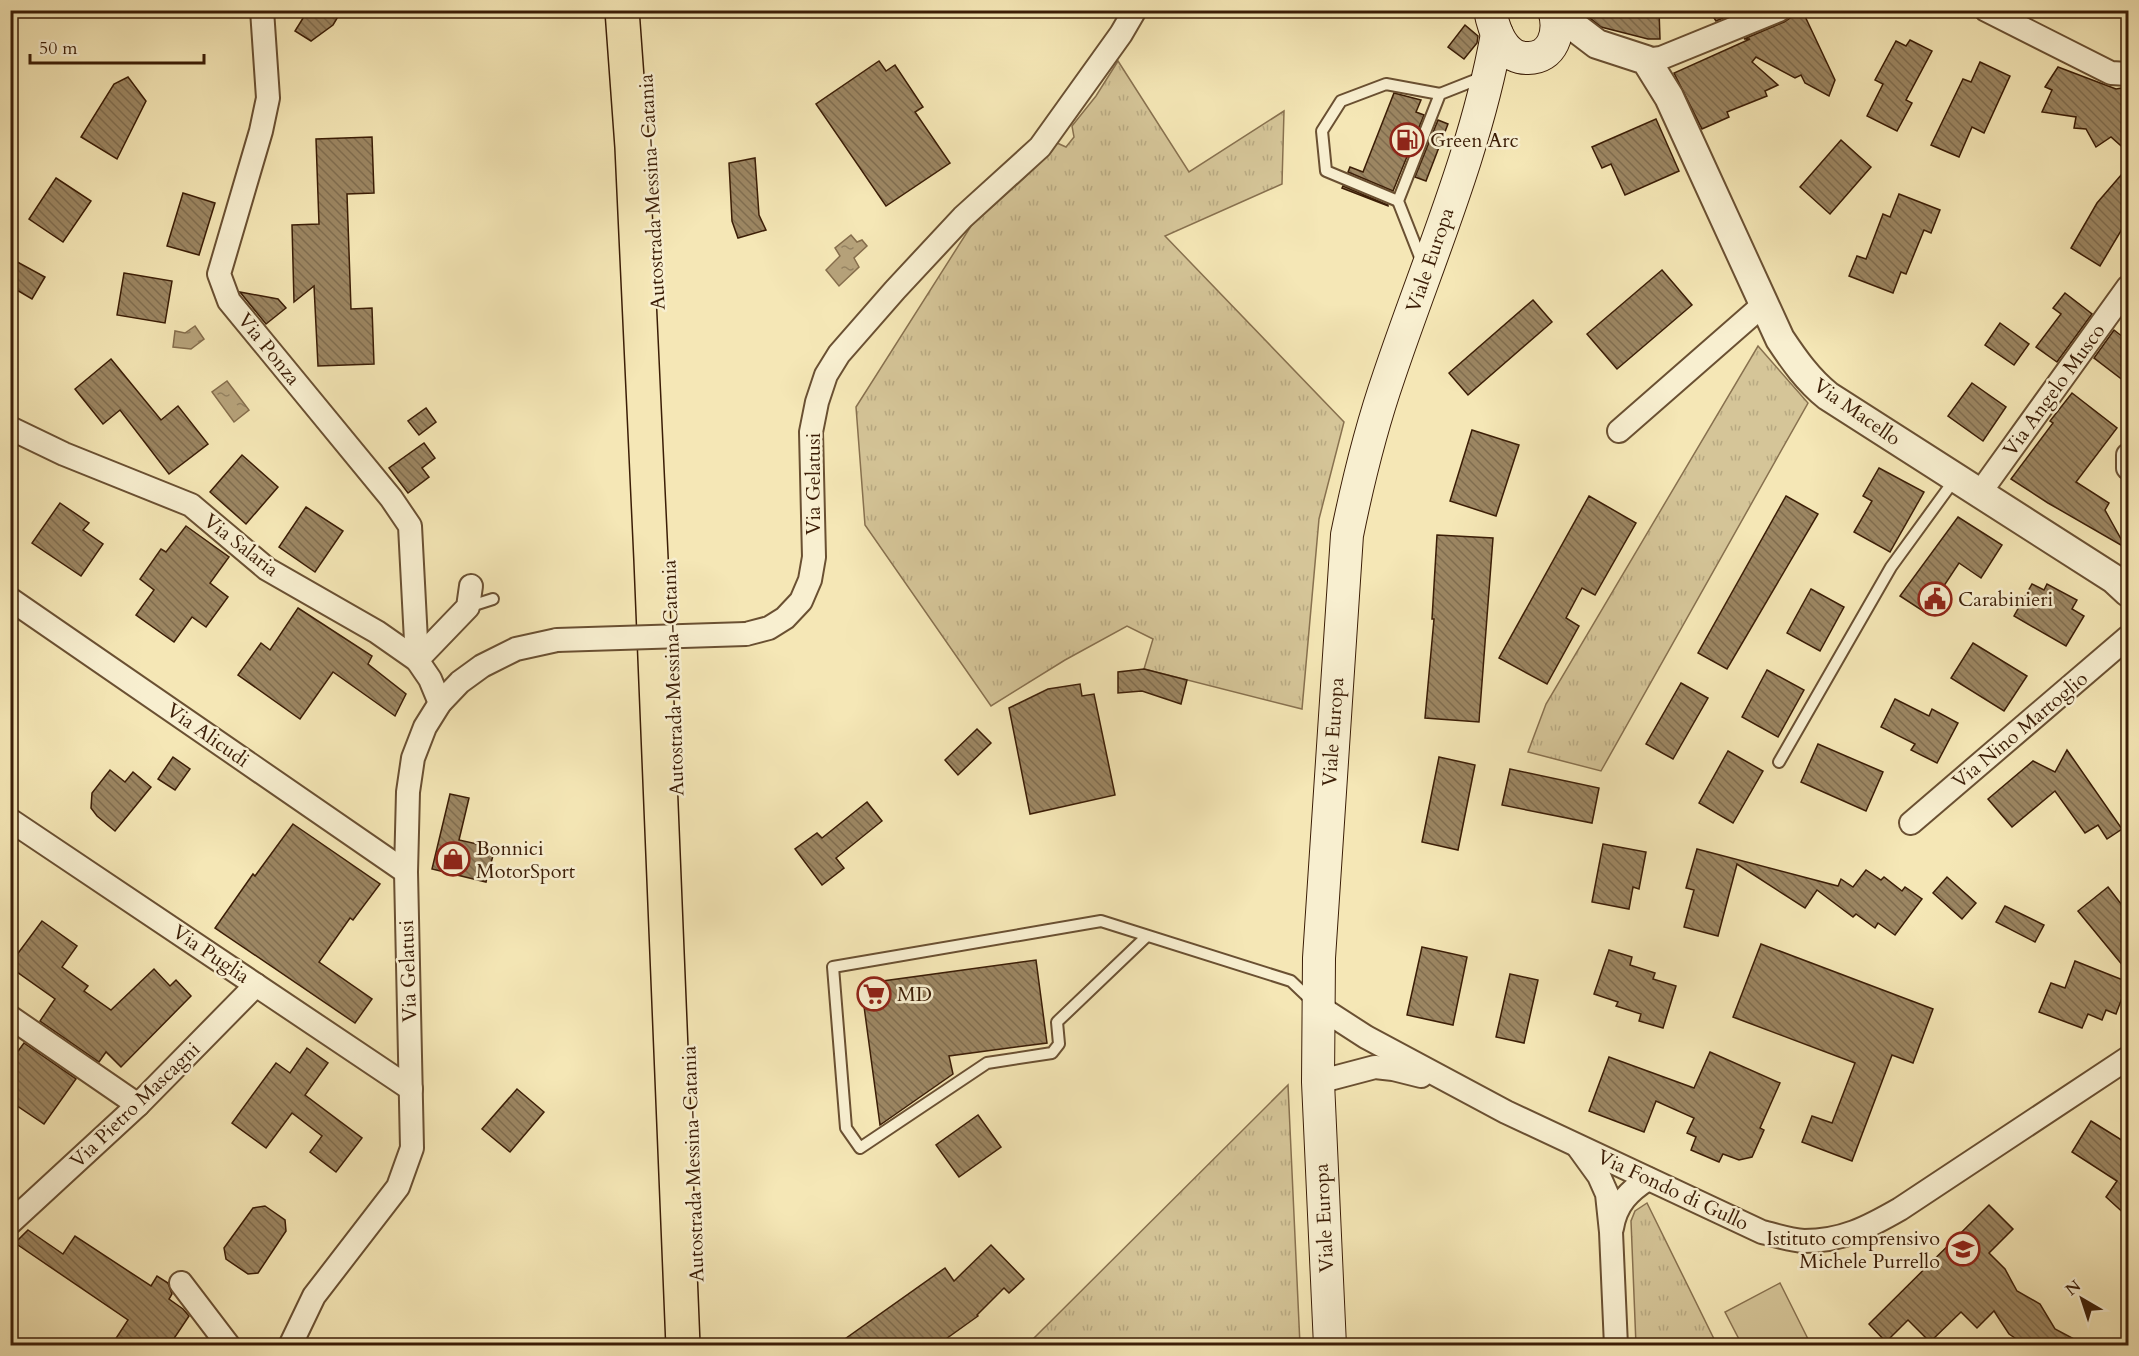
<svg xmlns="http://www.w3.org/2000/svg" width="2139" height="1356" font-family="Cardo,serif">
	<defs>
		<pattern id="grass-tufts" width="24" height="20" patternUnits="userSpaceOnUse" patternTransform="scale(1.5)"><rect width="24" height="20" fill="#d5c598"/><path d="M3 7l-1-3M5 7V3M7 7l1-3M15 17l-1-3M17 17v-4M19 17l1-3" fill="none" stroke="#b8a982"/></pattern>
		<pattern id="water-ripples" width="26" height="14" patternUnits="userSpaceOnUse" patternTransform="scale(1.5)"><rect width="26" height="14" fill="#b6a27a"/><path d="M2 4q2-2 4 0t4 0M15 11q2-2 4 0t4 0" fill="none" stroke="#958362"/></pattern>
		<pattern id="building-back-hatch" width="6" height="6" patternUnits="userSpaceOnUse" patternTransform="scale(1.5)"><rect width="6" height="6" fill="#9c8662"/><path d="M-1 5l2 2M0 0l6 6M5-1l2 2" fill="none" stroke="#806d4f"/></pattern>
	</defs>
	<rect width="100%" height="100%" fill="#f5e7b6"/>
	<filter id="stains"><feTurbulence type="fractalNoise" baseFrequency=".00333" numOctaves="4"/><feColorMatrix values="0 0 0 0 .2 0 0 0 0 .09 0 0 0 0 .02 0 0 0 .5 -.17"/></filter>
	<radialGradient id="worn" r=".72"><stop offset=".6" stop-color="#630" stop-opacity="0"/><stop offset="1" stop-color="#630" stop-opacity=".3"/></radialGradient>
	<g fill="url(#grass-tufts)" stroke="#88714f" stroke-width="1.5">
		<polygon points="1118,61 1189,172 1284,111 1282,184 1165,236 1344,422 1319,519 1302,709 1144,669 1153,639 1127,626 1065,660 991,706 865,525 856,407 971,226 1025,177 1057,143 1066,147 1074,137 1072,126 1096,96"/>
		<polygon points="1758,346 1808,403 1601,771 1528,752 1546,704"/>
		<polygon points="1288,1085 1300,1345 1027,1345"/>
		<polygon points="1647,1203 1717,1345 1636,1345 1631,1221 1635,1211"/>
	</g>
	<polygon fill="#d5c598" stroke="#88714f" stroke-width="1.5" points="1780,1283 1811,1345 1742,1345 1725,1312"/>
	<g fill="url(#water-ripples)" stroke="#856d4c" stroke-width="1.5">
		<polygon points="851,235 857,242 862,240 867,246 854,258 859,267 839,286 826,270 840,256 835,248"/>
		<polygon points="195,326 204,339 191,349 173,347 175,331 185,333"/>
		<polygon points="227,381 249,410 234,422 212,392"/>
	</g>
	<g fill="url(#building-back-hatch)" stroke="#3b1d06" stroke-width="1.5">
		<polygon points="308,10 342,10 333,25 311,41 295,31"/>
		<polygon points="1580,10 1659,10 1660,39 1648,39 1601,27"/>
		<polygon points="1709,10 1742,10 1716,21"/>
		<polygon points="1792,10 1802,10 1835,80 1829,96 1805,83 1801,75 1795,78 1756,57 1752,62 1778,85 1765,91 1767,96 1727,112 1729,117 1702,129 1674,73 1750,39 1744,39 1784,22 1790,18"/>
		<polygon points="1465,25 1478,36 1477,43 1464,59 1448,47"/>
		<polygon points="1910,40 1932,51 1906,100 1912,103 1897,131 1867,116 1883,84 1875,80 1896,41 1906,46"/>
		<polygon points="879,61 886,71 895,65 923,107 915,112 950,163 886,206 816,104"/>
		<polygon points="1980,62 2010,76 1984,133 1972,127 1959,157 1931,145 1963,79 1971,82"/>
		<polygon points="2058,67 2116,89 2128,87 2128,152 2111,137 2096,147 2086,129 2074,128 2076,117 2042,112 2052,90 2045,87"/>
		<polygon points="128,77 146,101 117,159 81,137 114,84"/>
		<polygon points="1394,93 1421,100 1416,112 1424,115 1393,191 1348,172 1350,167 1363,172"/>
		<polygon points="1656,119 1679,171 1625,195 1611,164 1602,168 1592,147"/>
		<polygon points="1438,120 1448,124 1426,181 1415,177"/>
		<polygon points="372,137 374,193 347,194 351,309 372,308 374,364 318,366 314,286 294,302 292,225 319,224 316,139"/>
		<polygon points="1841,140 1871,167 1830,214 1800,187"/>
		<polygon points="755,158 759,215 766,230 738,238 732,221 729,163"/>
		<polygon points="2128,167 2128,219 2100,266 2071,248 2097,203"/>
		<polygon points="56,178 91,201 63,242 29,219"/>
		<polygon points="1343,186 1388,205 1388,206 1342,188"/>
		<polygon points="183,193 215,203 199,255 167,246"/>
		<polygon points="1899,194 1940,210 1931,233 1924,230 1906,274 1901,272 1893,293 1849,276 1857,256 1866,259 1883,214 1890,217"/>
		<polygon points="10,258 45,277 32,299 10,286"/>
		<polygon points="1662,270 1692,305 1617,369 1587,334"/>
		<polygon points="124,273 172,281 165,323 117,315"/>
		<polygon points="240,292 278,299 286,308 266,324"/>
		<polygon points="2065,293 2092,314 2057,362 2036,347 2061,314 2053,308"/>
		<polygon points="1533,300 1552,322 1468,395 1449,373"/>
		<polygon points="2000,323 2029,344 2014,365 1985,345"/>
		<polygon points="2114,330 2128,341 2128,384 2094,358"/>
		<polygon points="111,359 161,420 178,406 208,444 169,474 120,410 103,424 75,389"/>
		<polygon points="1972,383 2006,407 1983,441 1948,416"/>
		<polygon points="2072,393 2117,428 2076,482 2109,503 2105,510 2126,548 2048,503 2011,479 2053,423 2050,421"/>
		<polygon points="426,408 436,422 419,435 408,421"/>
		<polygon points="1472,430 1519,445 1496,516 1450,501"/>
		<polygon points="424,443 435,458 422,468 429,477 408,493 389,468"/>
		<polygon points="242,455 278,487 246,524 210,492"/>
		<polygon points="1879,468 1924,492 1890,552 1854,532 1872,501 1863,496"/>
		<polygon points="1589,496 1636,523 1595,595 1582,588 1566,618 1579,626 1547,684 1499,658"/>
		<polygon points="1786,496 1818,514 1727,669 1698,653"/>
		<polygon points="60,503 89,523 83,530 103,544 81,576 32,543"/>
		<polygon points="306,507 343,531 315,572 279,547"/>
		<polygon points="1958,517 2002,545 1981,578 1959,563 1926,613 1900,596"/>
		<polygon points="186,526 229,557 210,583 228,597 206,627 192,617 174,642 136,615 154,590 140,579 161,549 166,552"/>
		<polygon points="1437,535 1493,538 1479,722 1425,718 1434,619 1432,619"/>
		<polygon points="2032,584 2044,590 2047,584 2077,600 2072,609 2084,616 2066,646 2014,616"/>
		<polygon points="1811,589 1844,607 1820,651 1787,633"/>
		<polygon points="298,608 372,656 368,664 406,694 395,716 333,672 300,719 238,675 261,643 270,650"/>
		<polygon points="1973,643 2027,676 2004,711 1951,678"/>
		<polygon points="1144,669 1187,680 1181,704 1142,691 1118,693 1118,672"/>
		<polygon points="1767,670 1804,690 1778,737 1742,717"/>
		<polygon points="1681,683 1708,698 1673,759 1646,744"/>
		<polygon points="1080,684 1082,696 1094,694 1115,795 1030,814 1009,708 1048,689"/>
		<polygon points="1895,699 1929,716 1932,709 1958,723 1937,763 1911,750 1915,744 1881,727"/>
		<polygon points="977,729 991,743 958,775 945,760"/>
		<polygon points="1818,744 1883,772 1866,811 1801,782"/>
		<polygon points="2067,750 2122,829 2107,839 2098,825 2085,833 2055,791 2012,827 1988,799 2033,761 2055,772"/>
		<polygon points="1728,751 1763,771 1733,823 1699,803"/>
		<polygon points="173,757 190,769 175,790 158,779"/>
		<polygon points="1439,757 1475,765 1458,850 1422,842"/>
		<polygon points="1510,769 1599,788 1592,823 1502,805"/>
		<polygon points="110,770 125,782 133,772 151,787 115,831 97,816 91,808 92,793"/>
		<polygon points="450,794 469,798 459,840 495,848 486,882 432,869"/>
		<polygon points="867,802 882,821 836,858 844,868 822,885 795,849 817,833 822,838"/>
		<polygon points="293,824 380,884 353,920 350,918 319,962 372,999 355,1023 215,928 253,874 255,876"/>
		<polygon points="1603,844 1646,852 1639,889 1633,887 1629,909 1592,902"/>
		<polygon points="1697,849 1838,886 1841,879 1853,887 1866,870 1881,880 1884,877 1902,891 1905,887 1922,899 1895,935 1878,923 1875,928 1856,914 1853,917 1817,890 1805,908 1737,864 1718,936 1684,927 1694,890 1686,888"/>
		<polygon points="1947,877 1976,903 1962,919 1933,893"/>
		<polygon points="2108,887 2128,913 2128,972 2078,911"/>
		<polygon points="2005,906 2044,925 2035,942 1996,922"/>
		<polygon points="42,921 77,946 62,967 88,986 84,991 111,1010 154,969 170,986 176,980 191,996 121,1067 106,1052 99,1062 40,1021 55,999 10,967 10,964"/>
		<polygon points="1761,944 1933,1009 1913,1063 1892,1055 1852,1161 1802,1142 1812,1116 1832,1123 1855,1063 1733,1017"/>
		<polygon points="1422,947 1467,957 1453,1025 1407,1015"/>
		<polygon points="1609,950 1632,957 1630,965 1655,973 1653,979 1676,986 1663,1028 1639,1021 1641,1014 1616,1006 1618,1002 1594,994"/>
		<polygon points="1036,960 1047,1043 949,1056 953,1074 880,1125 861,984"/>
		<polygon points="2075,961 2128,982 2116,1014 2106,1010 2102,1020 2088,1014 2082,1028 2039,1012 2051,983 2065,988"/>
		<polygon points="1510,974 1538,980 1524,1043 1496,1037"/>
		<polygon points="24,1043 76,1079 44,1124 10,1101 10,1062"/>
		<polygon points="307,1048 328,1063 305,1095 362,1138 336,1172 310,1152 322,1136 292,1113 266,1148 232,1123 276,1063 290,1073"/>
		<polygon points="1710,1052 1780,1083 1760,1128 1764,1130 1752,1157 1739,1160 1723,1154 1719,1162 1691,1150 1696,1137 1687,1133 1694,1118 1656,1101 1644,1132 1589,1111 1609,1057 1694,1088"/>
		<polygon points="517,1089 544,1112 510,1152 482,1129"/>
		<polygon points="978,1115 1001,1147 959,1177 936,1145"/>
		<polygon points="2091,1121 2128,1144 2128,1217 2106,1197 2117,1181 2072,1152"/>
		<polygon points="1989,1205 2013,1229 1989,1253 2005,1269 2017,1291 2040,1304 2055,1329 2087,1346 2027,1346 2009,1334 1994,1311 1977,1328 1961,1312 1930,1342 1908,1320 1886,1342 1869,1324"/>
		<polygon points="265,1206 285,1220 286,1231 258,1273 248,1274 226,1259 224,1248 253,1208"/>
		<polygon points="28,1230 63,1254 75,1236 151,1286 157,1276 168,1283 172,1294 169,1299 183,1309 189,1316 169,1346 111,1346 128,1320 15,1243"/>
		<polygon points="991,1245 1024,1279 1009,1293 1004,1288 977,1315 978,1316 936,1346 835,1346 945,1268 954,1281"/>
	</g>
	<g fill="none" stroke-linecap="round" stroke-linejoin="round">
		<g stroke="#6a5032" stroke-width="14">
			<g id="service">
				<polyline points="1398,201 1326,171 1322,131 1341,101 1386,84 1440,94"/>
				<polyline points="1422,262 1398,201 1440,94 1483,77"/>
				<polyline points="468,607 493,599"/>
				<polyline points="1779,762 1891,567 1955,479"/>
				<polyline points="1146,937 1057,1022 1059,1044 1052,1053 987,1063 860,1148 846,1128 833,967 1101,921 1291,981 1313,1002"/>
			</g>
		</g>
		<g stroke="#6a5032" stroke-width="26">
			<g id="minor">
				<polyline points="262,10 268,98 261,131 219,274 229,301 391,498 410,526 417,660"/>
				<polyline points="1986,10 2111,73 2128,74"/>
				<polyline points="1646,60 1661,58 1779,10"/>
				<polyline points="10,428 64,454 191,505 267,569 377,632 417,660 430,679 440,703"/>
				<polyline points="1619,431 1763,305"/>
				<polyline points="2128,455 2128,468"/>
				<polyline points="1979,494 2128,287"/>
				<polyline points="10,599 406,872"/>
				<polyline points="746,634 769,628 785,618 801,601 810,580 814,557 811,432 817,402 826,375 839,354 895,290 963,217 1040,147 1121,34 1135,10"/>
				<polyline points="417,660 468,607 471,586"/>
				<polyline points="10,820 411,1089"/>
				<polyline points="1911,823 2128,637"/>
				<path d="M1318,1006l48,31 140,75 256,120c13,3 28,8 42,9 38,0 63,-13 96,-32l228,-151"/>
				<polyline points="10,1017 138,1105"/>
				<polyline points="1318,1082 1375,1067 1393,1069 1421,1076"/>
				<polyline points="1578,1147 1599,1176 1607,1194 1611,1232 1616,1346"/>
				<polyline points="10,1223 138,1105 256,985"/>
				<path d="M1612,1228c4,-24 17,-37 36,-49"/>
				<polyline points="181,1283 229,1346"/>
				<polyline points="290,1346 314,1296 398,1187 412,1148 406,872 408,792 413,758 425,727 440,703 460,682 482,666 516,649 557,640"/>
			</g>
		</g>
		<g stroke="#6a5032" stroke-width="32">
			<path id="tertiary" d="M1555,12l42,32 49,16 23,37 111,242c14,21 28,41 48,57l286,183 14,13"/>
		</g>
		<g stroke="#3b1d06" stroke-width="34">
			<g id="secondary">
				<path d="M1490,10c3,16 9,36 24,45 4,2 8,3 13,3 26,1 34,-26 27,-48"/>
				<path d="M1330,1346l-12,-264 1,-124 28,-423c11,-54 24,-107 42,-159 38,-113 87,-224 108,-342"/>
			</g>
		</g>
		<g stroke="#3b1d06" stroke-width="36">
			<polyline id="motorway" points="622,10 632,147 651,559 683,1346"/>
		</g>
		<use href="#service" stroke="#f8efd0" stroke-width="10"/>
		<use href="#minor" stroke="#f8efd0" stroke-width="22"/>
		<use href="#tertiary" stroke="#f8efd0" stroke-width="28"/>
		<use href="#secondary" stroke="#f8efd0" stroke-width="32"/>
		<use href="#motorway" stroke="#f5e7b6" stroke-width="33"/>
		<g stroke="#6a5032" stroke-width="26" stroke-linecap="butt">
			<polyline id="minor-bridge" points="557,640 746,634"/>
		</g>
		<use href="#minor-bridge" stroke="#f8efd0" stroke-width="22"/>
	</g>
	<defs>
		<g id="fuel-ring" transform="scale(1.725)"><circle r="9.5" fill="#f8efd0" stroke="#8f2418" stroke-width="1.5"/><path d="M-5.5-6h7V0h2V4h1.3V-2.5L3-4.5l.8-.8L6-3V5H2.5V1h-1V6h-7ZM-4.2-4.7v3.2H.2V-4.7Z" fill="#8f2418"/></g>
		<g id="civic-ring" transform="scale(1.725)"><circle r="9.5" fill="#f8efd0" stroke="#8f2418" stroke-width="1.5"/><path d="M-.6-6.5H3V-4.5H.6V-3L4-1V1h2V6H-6V1h2V-1L-.6-3ZM-1.2 2.5V6h2.4V2.5Z" fill="#8f2418"/></g>
		<g id="shop-ring" transform="scale(1.725)"><circle r="9.5" fill="#f8efd0" stroke="#8f2418" stroke-width="1.5"/><path d="M-5-2.5h2.3a2.7 3.5 0 0 1 5.4 0H5L5.5 6h-11ZM-1.5-2.5h3a1.5 2.3 0 0 0-3 0Z" fill="#8f2418"/></g>
		<g id="supermarket-ring" transform="scale(1.725)"><circle r="9.5" fill="#f8efd0" stroke="#8f2418" stroke-width="1.5"/><path d="M-6-5.5h2.5l.6 2H6L4.5 2H-2.5L-4.4-4H-6ZM-1.5 3.2a1.3 1.3 0 1 0 .1 0ZM3 3.2a1.3 1.3 0 1 0 .1 0Z" fill="#8f2418"/></g>
		<g id="school-ring" transform="scale(1.725)"><circle r="9.5" fill="#f8efd0" stroke="#8f2418" stroke-width="1.5"/><path d="M0-5L7-2L0 1L-7-2ZM-4 1L0 2.5L4 1V4Q0 6-4 4Z" fill="#8f2418"/></g>
	</defs>
	<g fill-rule="evenodd">
		<use href="#fuel-ring" x="1407" y="140"/>
		<use href="#civic-ring" x="1935" y="599"/>
		<use href="#shop-ring" x="453" y="859"/>
		<use href="#supermarket-ring" x="874" y="994"/>
		<use href="#school-ring" x="1963" y="1249"/>
	</g>
	<g text-anchor="middle" dominant-baseline="central" stroke-width="5" stroke-linejoin="round" paint-order="stroke">
		<g font-size="20" fill="#3b1d06" stroke="#f8efd0" text-anchor="start">
			<text x="1430" y="140">Green Arc</text>
			<text x="1958" y="599">Carabinieri</text>
			<text x="476" y="848">Bonnici<tspan x="476" dy="23">MotorSport</tspan></text>
			<text x="897" y="994">MD</text>
			<text x="1940" y="1238" text-anchor="end">Istituto comprensivo<tspan x="1940" dy="23">Michele Purrello</tspan></text>
		</g>
		<g font-size="20" fill="#3b1d06" stroke="#f8efd0">
			<text transform="translate(652 192) rotate(-93)">Autostrada Messina-Catania</text>
			<text transform="translate(1430 260) rotate(-71)">Viale Europa</text>
			<text transform="translate(269 349) rotate(51)">Via Ponza</text>
			<text transform="translate(2054 390) rotate(-54)">Via Angelo Musco</text>
			<text transform="translate(1857 412) rotate(35)">Via Macello</text>
			<text transform="translate(813 484) rotate(-90)">Via Gelatusi</text>
			<text transform="translate(241 545) rotate(38)">Via Salaria</text>
			<text transform="translate(673 678) rotate(-92)">Autostrada Messina-Catania</text>
			<text transform="translate(2020 730) rotate(-40)">Via Nino Martoglio</text>
			<text transform="translate(1333 732) rotate(-86)">Viale Europa</text>
			<text transform="translate(208 735) rotate(35)">Via Alicudi</text>
			<text transform="translate(211 954) rotate(34)">Via Puglia</text>
			<text transform="translate(408 971) rotate(-92)">Via Gelatusi</text>
			<text transform="translate(135 1105) rotate(-44)">Via Pietro Mascagni</text>
			<text transform="translate(693 1164) rotate(-92)">Autostrada Messina-Catania</text>
			<text transform="translate(1673 1190) rotate(25)">Via Fondo di Gullo</text>
			<text transform="translate(1324 1218) rotate(-93)">Viale Europa</text>
		</g>
	</g>
	<rect width="2139" height="1356" fill="none" stroke="#f5e7b6" stroke-width="36"/>
	<rect x="12" y="12" width="2115" height="1332" fill="none" stroke="#3b1d06" stroke-width="3"/>
	<rect x="18" y="18" width="2103" height="1320" fill="none" stroke="#3b1d06" stroke-width="1.5"/>
	<g transform="translate(2082 1299) rotate(321)" stroke="#f8efd0" stroke-width="4.5" paint-order="stroke">
	<path d="M0-4.5L10 22L0 15L-10 22Z" fill="#3b1d06"/>
	<text y="-9" font-size="16" font-weight="bold" text-anchor="middle" fill="#3b1d06">N</text>
	</g>
	<path d="M30 54v9h174v-9" fill="none" stroke="#3b1d06" stroke-width="3"/>
	<text x="39" y="54" font-size="18" fill="#3b1d06" stroke="#f8efd0" stroke-width="4.5" paint-order="stroke">50 m</text>
	<rect width="100%" height="100%" filter="url(#stains)"/>
	<rect width="100%" height="100%" fill="url(#worn)"/>
</svg>
